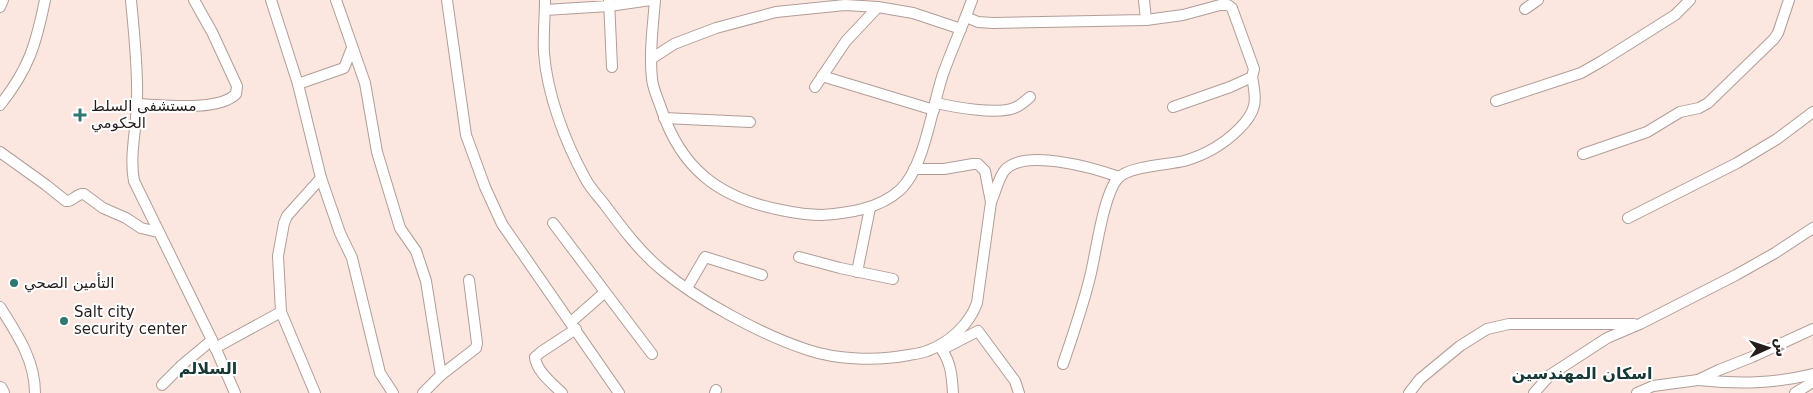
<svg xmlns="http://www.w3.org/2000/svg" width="1813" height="393" font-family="'DejaVu Sans',Cairo,sans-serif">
	<rect width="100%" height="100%" fill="#fce7e0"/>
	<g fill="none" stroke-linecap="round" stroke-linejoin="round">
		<g stroke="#b19d97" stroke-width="12">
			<g id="minor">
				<path d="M131,0c3,33 7,67 6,100 0,27 -8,55 -3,81l78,159 23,53"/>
				<polyline points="271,0 298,84 321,178 340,233 352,258 380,373 393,393"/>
				<polyline points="336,0 365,83 377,152 400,228 416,251 426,281 441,375"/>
				<polyline points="447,0 466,135 485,187 502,224 619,393"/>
				<path d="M545,0c0,17 -2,35 -1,53 3,41 21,89 41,125 5,10 13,18 20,27 17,23 35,47 57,65 37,31 100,65 146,80 30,10 69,11 101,5 6,-1 13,-2 18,-4 22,-8 42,-26 50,-48l14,-101 -6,-31 -7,-7h-5l-29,5h-30"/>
				<polyline points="609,0 612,67"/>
				<path d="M655,0c-2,26 -6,53 -3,79 1,10 6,20 9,29 20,61 58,90 120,102 14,3 27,5 41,5 27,-2 57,-6 78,-25 25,-23 32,-84 43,-116 9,-25 20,-49 29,-74"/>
				<polyline points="1144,0 1146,20"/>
				<polyline points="0,7 3,0"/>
				<polyline points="1525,9 1538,0"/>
				<polyline points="545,10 609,6 651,0"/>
				<polyline points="966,17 978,22 993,23 1146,20 1183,15 1220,5 1228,5 1232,8 1254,69 1252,77 1230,87 1173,107"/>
				<polyline points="651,59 674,44 716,28 776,12 845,5 878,7 913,13 961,29"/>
				<polyline points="822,76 934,110"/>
				<polyline points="298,84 344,68 352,48"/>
				<polyline points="815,87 846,41 878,7"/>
				<polyline points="1496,101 1581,73 1602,61 1675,15 1690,0"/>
				<path d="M936,103c18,4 61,12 78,5 6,-2 11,-7 16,-11"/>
				<path d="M137,104c25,1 81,8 99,-10l1,-8 -25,-54 -18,-32"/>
				<path d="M0,105c29,-36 36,-61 45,-105"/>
				<polyline points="664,118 750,122"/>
				<path d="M0,152l46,33 20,16c7,1 10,-8 18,-7l19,14 23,10 15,10 17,4"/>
				<polyline points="1583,154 1647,132 1680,112 1699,108 1708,103 1774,39 1778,33 1789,0"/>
				<path d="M991,202c4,-8 8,-26 14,-32 20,-22 89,-2 114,7"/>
				<polyline points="1628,218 1737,163 1777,139 1813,112"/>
				<polyline points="553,223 652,354"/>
				<polyline points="799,257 840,268 893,279"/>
				<polyline points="857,272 870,208"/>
				<polyline points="687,288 705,257 762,275"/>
				<path d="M0,307c17,27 35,53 35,86"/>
				<polyline points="571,322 604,293"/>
				<polyline points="215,348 281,312"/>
				<polyline points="943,349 978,331 1015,381 1019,393"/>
				<path d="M942,350c9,13 10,27 11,43"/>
				<path d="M1063,364c10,-29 20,-58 27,-87 6,-23 13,-82 28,-99 12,-12 49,-13 66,-17 21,-6 39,-16 55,-32 18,-18 18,-28 13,-52"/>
				<path d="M1698,380c42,4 74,4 115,-6"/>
				<polyline points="162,385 182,365 212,340"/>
				<polyline points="315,393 281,312 278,256 284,223 287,216 321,178"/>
				<polyline points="423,393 441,375 476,348 477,343 469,280"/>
				<path d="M562,393c-9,-9 -26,-22 -27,-36l6,-5 35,-23"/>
				<polyline points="715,393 716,390"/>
				<polyline points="1409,393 1420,379 1460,346 1487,329 1509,324 1634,324"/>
				<polyline points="1534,393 1550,375 1607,338 1640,324 1736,275 1775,253 1813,228"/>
				<polyline points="1637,393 1653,386 1698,380 1719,370 1752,357 1813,329"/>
				<polyline points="1795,393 1813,382"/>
			</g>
		</g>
		<g stroke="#b19d97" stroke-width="16">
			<polyline id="major" points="0,389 2,393"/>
		</g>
		<use href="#minor" stroke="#fff" stroke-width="10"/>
		<use href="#major" stroke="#fff" stroke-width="14"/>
	</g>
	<g fill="#30776f" stroke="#fff" stroke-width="2">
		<path d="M77.5 107.5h5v5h5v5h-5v5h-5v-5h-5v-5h5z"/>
		<circle cx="14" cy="283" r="5"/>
		<circle cx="64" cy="321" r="5"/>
	</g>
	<g text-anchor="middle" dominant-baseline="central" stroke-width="4" stroke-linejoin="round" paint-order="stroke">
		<g font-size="15" fill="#251d1b" stroke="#fff" text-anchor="start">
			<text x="91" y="106">مستشفى السلط<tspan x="91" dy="17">الحكومي</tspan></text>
			<text x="24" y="283">التأمين الصحي</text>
			<text x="74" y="312">Salt city<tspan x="74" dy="17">security center</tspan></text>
		</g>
		<g font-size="16" font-weight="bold" fill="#173834" stroke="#fff">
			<text x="208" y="368">السلالم</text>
			<text x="1582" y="373">اسكان المهندسين</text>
		</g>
	</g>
	<g transform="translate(1768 348) rotate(87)" stroke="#ffffff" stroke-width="4" paint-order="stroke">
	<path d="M0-4L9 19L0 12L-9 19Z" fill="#251d1b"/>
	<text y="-8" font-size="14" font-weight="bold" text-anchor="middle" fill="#251d1b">ش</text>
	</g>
</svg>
